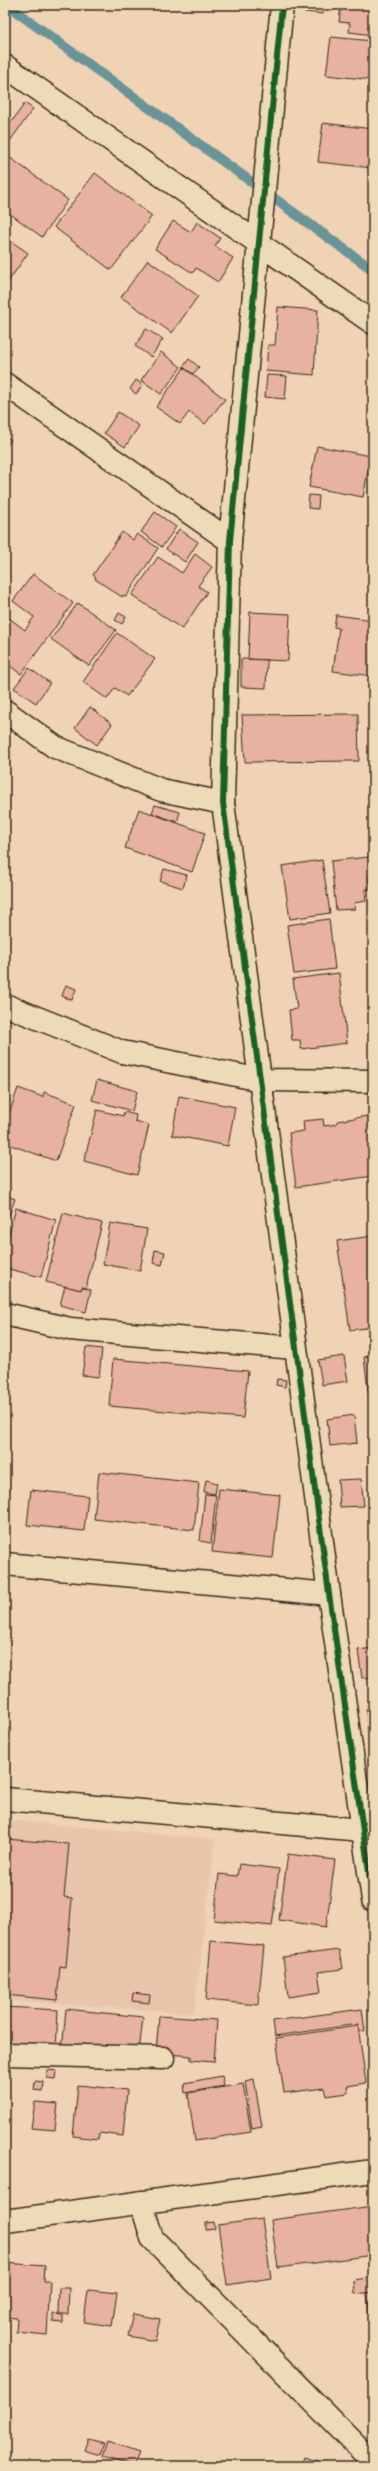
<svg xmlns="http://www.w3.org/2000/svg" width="378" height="2471" font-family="Dekko,sans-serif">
	<rect width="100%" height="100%" fill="#f0d2b4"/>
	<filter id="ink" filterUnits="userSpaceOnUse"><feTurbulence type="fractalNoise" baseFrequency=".025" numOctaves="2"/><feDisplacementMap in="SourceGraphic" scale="8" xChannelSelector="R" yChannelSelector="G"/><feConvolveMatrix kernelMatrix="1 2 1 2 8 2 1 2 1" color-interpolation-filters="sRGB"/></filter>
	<g filter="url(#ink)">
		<polygon fill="#e9c5ab" points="5,1820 215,1839 194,2013 5,2000"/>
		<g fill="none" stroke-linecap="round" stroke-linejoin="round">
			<polyline stroke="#6b9497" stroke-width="10" points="7,5 373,270"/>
		</g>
		<g fill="#e7b2a0" stroke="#3b2a1e">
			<polygon points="296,5 324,5 323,14 296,11"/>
			<polygon points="341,5 373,5 373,35 349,32 350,23 339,22"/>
			<polygon points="331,37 373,41 373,80 326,75"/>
			<polygon points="25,103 33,109 7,145 5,144 5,131"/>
			<polygon points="323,123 373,129 373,168 318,162"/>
			<polygon points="5,154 68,200 42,237 5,210"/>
			<polygon points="95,173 152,216 111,270 54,227"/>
			<polygon points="173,221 191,232 197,222 220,238 215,246 233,258 218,282 196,268 193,273 155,249"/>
			<polygon points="5,237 28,253 5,286"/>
			<polygon points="148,260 198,296 172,333 121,297"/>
			<polygon points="278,307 318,310 314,375 266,371 268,345 275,345"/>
			<polygon points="146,329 163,339 151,357 135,346"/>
			<polygon points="161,352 181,367 161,394 141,380"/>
			<polygon points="189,359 199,367 193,374 183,367"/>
			<polygon points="184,368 225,399 205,424 189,412 180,424 156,407"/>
			<polygon points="267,375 287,376 285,399 265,397"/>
			<polygon points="136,380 143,385 136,394 130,389"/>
			<polygon points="118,412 139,426 125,447 104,433"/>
			<polygon points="5,436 11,440 5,448"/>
			<polygon points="317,446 371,456 363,497 309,487"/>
			<polygon points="309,495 319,496 318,509 308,508"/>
			<polygon points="155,512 176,527 162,547 141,532"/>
			<polygon points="179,529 198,542 185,562 166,549"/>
			<polygon points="122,532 133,540 137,534 158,548 126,597 123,595 122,597 95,579 96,577 93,575"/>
			<polygon points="195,554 212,567 198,586 207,592 182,629 132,595 158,557 182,573"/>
			<polygon points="33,574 73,603 21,674 6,663 5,665 5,615 25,630 34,617 13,601"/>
			<polygon points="78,603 116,630 89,666 51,639"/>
			<polygon points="250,612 290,614 288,661 248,659"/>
			<polygon points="119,613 126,617 122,624 115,620"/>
			<polygon points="336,615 373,620 373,676 333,671 339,628 334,627"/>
			<polygon points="117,633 155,659 127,696 115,688 107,699 83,682"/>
			<polygon points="241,659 267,660 266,688 241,687"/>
			<polygon points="29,668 50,683 36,703 14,688"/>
			<polygon points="90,707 112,724 97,745 75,728"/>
			<polygon points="358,714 359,761 245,762 242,715"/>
			<polygon points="155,805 180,812 177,822 152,813"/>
			<polygon points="139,809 205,833 192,872 125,848"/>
			<polygon points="369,857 371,877 369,877 370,889 365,890 366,901 354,903 355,909 336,910 331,861"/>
			<polygon points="322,860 330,913 290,919 282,866"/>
			<polygon points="164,869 187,875 183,888 160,881"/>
			<polygon points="329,919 335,969 294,974 287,925"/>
			<polygon points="339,973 347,1043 301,1049 300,1040 292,1040 289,1010 297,1009 293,979"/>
			<polygon points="66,985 76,989 72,1000 62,996"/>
			<polygon points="97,1080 137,1091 132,1111 92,1100"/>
			<polygon points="18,1088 43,1097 44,1092 76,1104 56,1161 5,1143 5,1126"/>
			<polygon points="179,1096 235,1107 228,1146 172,1135"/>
			<polygon points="97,1110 123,1116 124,1112 136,1115 135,1121 149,1125 137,1175 84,1161"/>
			<polygon points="373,1115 373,1176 296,1187 289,1133 304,1131 303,1121 323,1119 324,1126 337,1124 337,1121"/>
			<polygon points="5,1195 15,1199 5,1225"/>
			<polygon points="16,1208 56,1220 41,1277 5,1268 5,1249"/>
			<polygon points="63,1213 102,1223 86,1288 82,1287 81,1290 46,1282"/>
			<polygon points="110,1223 147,1229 140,1271 103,1264"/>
			<polygon points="373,1236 373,1327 350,1330 337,1241"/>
			<polygon points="155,1250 165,1252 162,1265 153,1263"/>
			<polygon points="65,1286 81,1290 82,1287 91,1290 86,1312 60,1305"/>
			<polygon points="373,1338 373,1348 369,1348 368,1339"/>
			<polygon points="86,1347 102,1349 99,1377 82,1375"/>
			<polygon points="373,1355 373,1404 370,1405 364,1357"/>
			<polygon points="344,1356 348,1381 322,1385 318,1360"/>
			<polygon points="113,1359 248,1371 243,1418 109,1406"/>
			<polygon points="277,1379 286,1380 285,1387 276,1385"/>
			<polygon points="354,1415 357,1443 330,1446 327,1419"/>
			<polygon points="99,1472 199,1483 194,1530 94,1519"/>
			<polygon points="361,1479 364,1506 340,1507 338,1480"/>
			<polygon points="206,1480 217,1483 215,1494 204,1492"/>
			<polygon points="219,1489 280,1495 273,1558 212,1552"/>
			<polygon points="31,1490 88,1496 84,1531 27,1525"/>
			<polygon points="205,1494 216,1495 211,1543 200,1541"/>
			<polygon points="373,1648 373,1677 362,1678 358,1650"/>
			<polygon points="373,1708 373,1738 369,1739 366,1709"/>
			<polygon points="5,1839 69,1844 64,1897 72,1898 66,1967 60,1966 57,2000 5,1995"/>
			<polygon points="288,1854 335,1860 326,1927 279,1920"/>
			<polygon points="239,1864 279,1869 272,1926 214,1920 219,1874 237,1876"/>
			<polygon points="211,1941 264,1946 258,2005 206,2000"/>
			<polygon points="339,1950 342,1969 318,1972 321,1992 288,1997 283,1957"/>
			<polygon points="133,1993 150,1995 149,2003 132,2001"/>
			<polygon points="5,2007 58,2010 56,2052 5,2049"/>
			<polygon points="66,2009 143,2017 138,2061 62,2051"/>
			<polygon points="362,2009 365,2031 360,2032 358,2024 275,2036 273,2021"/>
			<polygon points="159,2016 217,2020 214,2062 191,2060 191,2056 156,2053"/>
			<polygon points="358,2026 366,2083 347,2086 348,2093 326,2096 324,2088 284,2093 276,2038"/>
			<polygon points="47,2070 57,2071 56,2079 47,2078"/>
			<polygon points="222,2076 224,2086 185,2093 184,2083"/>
			<polygon points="254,2079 262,2127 252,2129 245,2081"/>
			<polygon points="35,2081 44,2082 43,2091 34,2090"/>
			<polygon points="243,2084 251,2132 195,2141 188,2093"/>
			<polygon points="78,2085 127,2090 123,2136 99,2133 98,2139 73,2136"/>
			<polygon points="35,2102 58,2104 55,2130 31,2128"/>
			<polygon points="373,2206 373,2255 278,2268 271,2220"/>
			<polygon points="262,2219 271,2278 227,2285 218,2225"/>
			<polygon points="214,2222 215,2229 206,2230 206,2223"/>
			<polygon points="5,2263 45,2266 44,2281 50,2281 47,2335 16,2332 17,2318 5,2317"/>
			<polygon points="373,2277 373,2292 355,2294 354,2280"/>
			<polygon points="59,2288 69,2288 68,2314 58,2314"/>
			<polygon points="88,2290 117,2293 112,2326 84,2322"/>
			<polygon points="373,2292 373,2346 367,2293"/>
			<polygon points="53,2314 63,2315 63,2323 53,2322"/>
			<polygon points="133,2314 160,2319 155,2341 128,2336"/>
			<polygon points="88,2439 104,2443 100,2455 84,2450"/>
			<polygon points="107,2441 139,2452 134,2466 102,2457"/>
			<polygon points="304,2457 324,2463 323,2466 301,2466"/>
			<polygon points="96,2463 108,2466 95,2466"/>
		</g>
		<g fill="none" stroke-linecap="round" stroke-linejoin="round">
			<g stroke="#3b2a1e" stroke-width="25">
				<g id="minor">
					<polyline points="282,5 230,541 223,803 329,1594 373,1900"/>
					<polyline points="5,66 373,323"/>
					<polyline points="5,384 230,541"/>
					<polyline points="5,711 55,747 161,790 223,803"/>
					<polyline points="5,1005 122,1052 261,1080 373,1081"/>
					<polyline points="5,1314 70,1329 295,1348"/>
					<polyline points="5,1564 329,1594"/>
					<polyline points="5,1799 362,1830"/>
					<polyline points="5,2054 163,2058"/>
					<polyline points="141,2202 152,2238 373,2462"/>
					<polyline points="5,2221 373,2171"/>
				</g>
			</g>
			<use href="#minor" stroke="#eddbb8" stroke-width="22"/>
			<g stroke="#eddbb8" stroke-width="8">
				<polyline id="cycleway" points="282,5 230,541 223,803 329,1594 373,1900"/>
			</g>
			<use href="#cycleway" stroke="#1b5e20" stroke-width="6"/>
		</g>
	</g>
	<rect width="378" height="2471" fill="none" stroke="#eddbb8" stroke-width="20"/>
	<rect x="10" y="10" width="358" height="2451" fill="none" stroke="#3b2a1e" stroke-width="1.5" filter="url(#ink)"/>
</svg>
